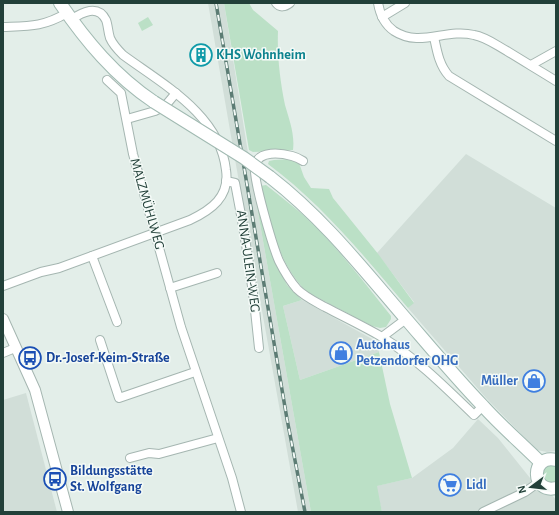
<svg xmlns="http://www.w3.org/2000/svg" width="559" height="515" font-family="'Alegreya Sans',sans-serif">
	<rect width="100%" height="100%" fill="#e3eee9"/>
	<g fill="#d1ded8">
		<polygon points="208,3 224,3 253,184 311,512 298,512 236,165"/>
		<polygon points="466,154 556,208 556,451 547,452 537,450 486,398 408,308 414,302 377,253"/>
		<polygon points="302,300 381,344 379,352 300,380 283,306"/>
		<polygon points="26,393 57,512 3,512 3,400"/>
		<polygon points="478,419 498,438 542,493 552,495 556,500 556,512 382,512 376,486 412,478 453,448"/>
	</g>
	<g fill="#bbe0c6">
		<path d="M224,3h25l4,7 25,21c-1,25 2,49 7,74 4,14 10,29 8,45l-40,2 -4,-2z"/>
		<polygon points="148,17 153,25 142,31 138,23"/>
		<path d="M291,159l8,4 5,14 7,11 18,1 4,9 46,57 35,48 -6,5c-43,-51 -86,-104 -140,-144l1,-3 5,-1z"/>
		<polygon points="253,184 276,262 287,285 302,300 283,306 300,380 379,352 390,404 412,478 377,486 382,512 311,512"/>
		<path d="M266,185c12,9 24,19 36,29 33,30 61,67 89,102v3l-5,8 -6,1 -8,-2 -65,-34c-29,-28 -36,-68 -47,-106z"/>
		<path d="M547,465l9,1v16c-5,2 -7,1 -12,-1l-3,-9z"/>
	</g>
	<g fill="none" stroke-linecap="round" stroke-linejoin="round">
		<g stroke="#a5b6b1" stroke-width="10">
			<g id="minor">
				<path d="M276,3c4,5 9,4 14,0"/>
				<path d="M378,3c2,12 6,21 16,28 26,17 52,-3 80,4 12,2 22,10 33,16 16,10 33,20 49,30"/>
				<polyline points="382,17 405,3"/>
				<path d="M3,27c26,-1 40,0 64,-14"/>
				<path d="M434,37c3,14 5,28 15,39l107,65"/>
				<polyline points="531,65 556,51"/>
				<polyline points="107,80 121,93 133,154 181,327 232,478 241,512"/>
				<polyline points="127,119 155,111 165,106 176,93"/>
				<path d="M303,161c-3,-2 -7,-4 -11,-5 -11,-3 -33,-6 -37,9 -3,12 18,82 24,96 5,10 11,20 18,28 8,8 19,13 28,18 19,10 38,19 57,30 34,21 63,50 92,78l9,-9"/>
				<path d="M226,181l9,2c11,55 19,109 24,165"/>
				<polyline points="92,256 117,322"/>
				<path d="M3,286l38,-14 18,-4 131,-48c21,-10 40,-23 36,-50 -6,-55 -62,-85 -103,-115 -5,-5 -10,-10 -13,-17 -2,-6 -2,-13 -4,-18 -8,-16 -24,-8 -35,0"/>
				<polyline points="170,288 217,273"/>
				<polyline points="382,337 406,319"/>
				<polyline points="100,340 119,398 195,372"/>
				<polyline points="3,353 15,348"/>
				<polyline points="130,458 149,453 159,454 218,438"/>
				<polyline points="483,512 525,492 539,482"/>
			</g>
		</g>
		<g stroke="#a5b6b1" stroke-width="12">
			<polyline id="tertiary" points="3,319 35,390 68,512"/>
		</g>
		<g stroke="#a1bab2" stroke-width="14">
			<g id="secondary">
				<path d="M60,3c26,38 55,73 94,99"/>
				<path d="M270,177c53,41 93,92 136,142 25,29 50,59 77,87 18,20 39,38 58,57"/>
				<path d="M556,460c-26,-6 -25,34 0,28"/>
			</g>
		</g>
		<use href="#minor" stroke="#fff" stroke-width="8"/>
		<use href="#tertiary" stroke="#fff" stroke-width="10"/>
		<use href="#secondary" stroke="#fff" stroke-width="12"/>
		<g stroke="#5c7c74" stroke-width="3.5">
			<polyline id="rail" points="216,3 287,419 305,512"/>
		</g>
		<use href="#rail" stroke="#f4faf7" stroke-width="2" stroke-dasharray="6" stroke-linecap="butt"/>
		<g stroke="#a1bab2" stroke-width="14" stroke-linecap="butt">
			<polyline id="secondary-bridge" points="154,102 244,158 270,177"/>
		</g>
		<use href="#secondary-bridge" stroke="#fff" stroke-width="12"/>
	</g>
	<defs>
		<g id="building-ring" transform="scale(1.15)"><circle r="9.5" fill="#f4faf7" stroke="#0f9aa8" stroke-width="1.5"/><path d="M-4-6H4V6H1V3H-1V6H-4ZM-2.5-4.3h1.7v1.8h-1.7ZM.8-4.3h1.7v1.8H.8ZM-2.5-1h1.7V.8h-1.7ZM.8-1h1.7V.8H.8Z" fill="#0f9aa8"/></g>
		<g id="shop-ring" transform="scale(1.15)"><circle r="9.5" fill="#f4faf7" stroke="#3f7fe0" stroke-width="1.5"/><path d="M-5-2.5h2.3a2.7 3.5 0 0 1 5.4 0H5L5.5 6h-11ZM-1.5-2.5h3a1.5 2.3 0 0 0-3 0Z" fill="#3f7fe0"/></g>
		<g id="bus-ring" transform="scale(1.15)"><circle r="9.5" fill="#f4faf7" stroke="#1a4fb4" stroke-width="1.5"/><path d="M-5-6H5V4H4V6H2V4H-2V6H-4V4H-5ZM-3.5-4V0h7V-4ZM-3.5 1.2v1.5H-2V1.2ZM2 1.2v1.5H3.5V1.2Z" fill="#1a4fb4"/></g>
		<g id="supermarket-ring" transform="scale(1.15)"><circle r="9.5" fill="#f4faf7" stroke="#3f7fe0" stroke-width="1.5"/><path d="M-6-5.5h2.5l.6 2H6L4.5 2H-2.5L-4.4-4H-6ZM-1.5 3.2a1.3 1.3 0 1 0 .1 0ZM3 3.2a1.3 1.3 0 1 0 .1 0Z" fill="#3f7fe0"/></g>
	</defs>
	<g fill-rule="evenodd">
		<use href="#building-ring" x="201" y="55"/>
		<use href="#shop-ring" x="341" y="353"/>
		<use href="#bus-ring" x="30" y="358"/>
		<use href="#shop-ring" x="534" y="381"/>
		<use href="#bus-ring" x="55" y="479"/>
		<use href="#supermarket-ring" x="450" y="485"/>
	</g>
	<g text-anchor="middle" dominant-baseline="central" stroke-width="3" stroke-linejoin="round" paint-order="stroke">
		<g font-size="14" font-weight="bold" fill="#0d838f" stroke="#f4faf7" text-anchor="start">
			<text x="216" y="55">KHS Wohnheim</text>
		</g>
		<g font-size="14" fill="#224039" stroke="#f4faf7">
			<text transform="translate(147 204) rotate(74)">MALZMÜHLWEG</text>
			<text transform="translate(248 261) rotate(82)">ANNA-ULEIN-WEG</text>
		</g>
		<g font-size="14" font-weight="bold" fill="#366cbe" stroke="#f4faf7" text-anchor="start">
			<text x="356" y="345">Autohaus<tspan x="356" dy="16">Petzendorfer OHG</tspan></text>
			<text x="518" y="381" text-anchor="end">Müller</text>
			<text x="466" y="485">Lidl</text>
		</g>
		<g font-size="14" font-weight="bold" fill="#164399" stroke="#f4faf7" text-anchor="start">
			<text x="46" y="358">Dr.-Josef-Keim-Straße</text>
			<text x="70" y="471">Bildungsstätte<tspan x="70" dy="16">St. Wolfgang</tspan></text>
		</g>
	</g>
	<rect width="559" height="515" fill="none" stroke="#224039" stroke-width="8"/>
	<g transform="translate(531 487) rotate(255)" stroke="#f4faf7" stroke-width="3" paint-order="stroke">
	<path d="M0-3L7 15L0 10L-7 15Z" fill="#224039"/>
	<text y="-6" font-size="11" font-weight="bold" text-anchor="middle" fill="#224039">N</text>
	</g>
</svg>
